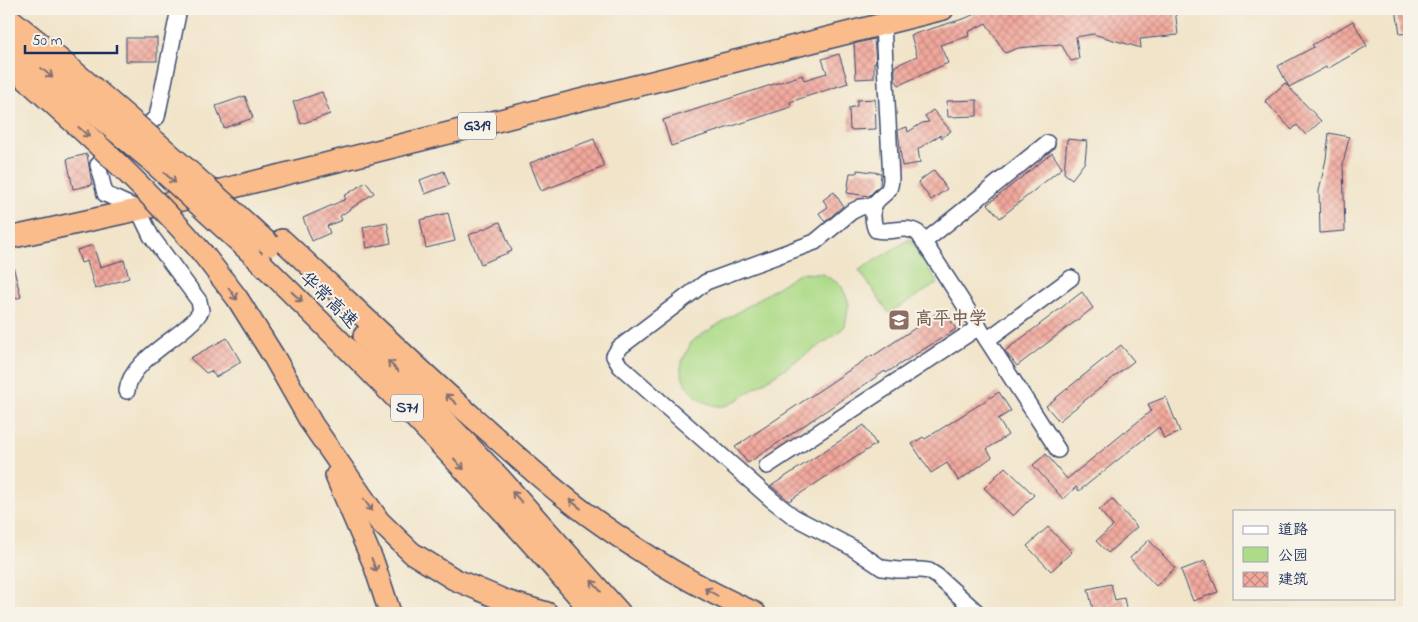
<svg xmlns="http://www.w3.org/2000/svg" width="1418" height="622" font-family="'Indie Flower','LXGW WenKai TC',sans-serif">
	<defs>
		<pattern id="building-cross-hatch" width="8" height="8" patternUnits="userSpaceOnUse" patternTransform="scale(1.25)"><rect width="8" height="8" fill="#f3a89c"/><path d="M0 0l8 8M0 8l8-8" fill="none" stroke="#c48982"/></pattern>
	</defs>
	<rect width="100%" height="100%" fill="#f7f3e8"/>
	<filter id="ink" filterUnits="userSpaceOnUse"><feTurbulence type="fractalNoise" baseFrequency=".02" numOctaves="2"/><feDisplacementMap in="SourceGraphic" scale="10" xChannelSelector="R" yChannelSelector="G"/><feConvolveMatrix kernelMatrix="1 2 1 2 8 2 1 2 1" color-interpolation-filters="sRGB"/></filter>
	<filter id="wash" filterUnits="userSpaceOnUse"><feTurbulence type="fractalNoise" baseFrequency=".0096" numOctaves="4" result="noise"/><feDisplacementMap in="SourceGraphic" scale="20" xChannelSelector="R" yChannelSelector="G"/><feGaussianBlur stdDeviation="1.12" result="paint"/><feColorMatrix in="noise" values="0 0 0 0 0 0 0 0 0 0 0 0 0 0 0 0 0 1.4 0 .05"/><feComposite in="paint" operator="in"/></filter>
	<g filter="url(#wash)">
		<rect width="100%" height="100%" fill="#f1e4c9"/>
		<g fill="#addb88" stroke="#648573">
			<polygon points="910,239 938,283 889,313 859,270"/>
			<path d="M800,273l23,1 18,11 8,18 -4,23 -11,10 -100,66c-4,2 -8,4 -11,4 -19,2 -39,-17 -42,-35 -1,-10 7,-21 11,-30z"/>
		</g>
		<g id="blocks">
			<g fill="url(#building-cross-hatch)">
				<polygon points="986,9 994,9 995,11 1014,9 1096,9 1096,13 1135,9 1175,9 1178,35 1140,39 1141,48 1093,34 1076,37 1079,59 1071,61 1061,44 1018,48 1005,53 986,23 968,32 969,36 940,45 948,63 899,85 895,80 895,66 917,56 911,35 966,18"/>
				<polygon points="1396,9 1409,9 1409,33 1400,34"/>
				<polygon points="1353,21 1367,46 1327,69 1326,67 1289,87 1278,66 1314,47 1312,45"/>
				<rect x="126" y="38" width="31" height="23"/>
				<polygon points="874,39 876,63 874,63 874,78 856,79 854,44"/>
				<polygon points="839,54 848,83 790,102 791,107 671,146 663,120 802,75 804,80 827,73 822,59"/>
				<polygon points="1285,83 1321,121 1306,135 1297,125 1292,130 1265,101"/>
				<polygon points="322,92 330,114 301,124 293,102"/>
				<polygon points="245,96 253,118 224,128 216,106"/>
				<polygon points="875,99 876,129 850,130 849,108 857,106 857,100"/>
				<polygon points="977,100 977,116 948,117 947,101"/>
				<polygon points="933,110 951,131 942,138 940,135 918,149 920,163 902,166 898,130 907,127 908,132 922,123 929,122 925,116"/>
				<polygon points="1329,133 1349,137 1343,164 1345,231 1320,233 1319,191 1326,159"/>
				<polygon points="594,139 604,167 541,191 530,163"/>
				<polygon points="1067,139 1087,141 1085,162 1072,179 1064,173"/>
				<polygon points="1052,153 1062,168 1000,218 988,204"/>
				<polygon points="87,154 92,185 73,189 67,159"/>
				<polygon points="857,170 881,173 880,185 869,196 847,193 850,173 857,173"/>
				<polygon points="934,170 947,189 931,200 918,182"/>
				<polygon points="444,171 449,185 425,194 420,180"/>
				<polygon points="366,182 374,193 340,216 342,220 327,226 330,233 312,241 303,218 346,199 344,196"/>
				<polygon points="834,192 843,206 825,222 819,213 828,207 823,200"/>
				<polygon points="448,213 455,241 426,248 420,220"/>
				<polygon points="387,222 391,243 367,248 363,227"/>
				<polygon points="500,222 512,251 481,264 469,235"/>
				<polygon points="93,245 100,267 124,260 129,278 95,289 87,261 81,263 77,250"/>
				<polygon points="12,262 21,297 9,301 9,263"/>
				<polygon points="1082,292 1093,308 1017,366 1005,351"/>
				<polygon points="944,309 956,329 886,373 885,371 748,463 735,447 872,355 873,356"/>
				<polygon points="227,338 241,362 216,377 211,371 206,373 190,358"/>
				<polygon points="1121,345 1134,361 1059,421 1046,406"/>
				<polygon points="999,392 1011,411 998,419 1008,435 987,449 992,457 959,481 947,463 931,473 912,444 923,437 925,439"/>
				<polygon points="1166,397 1180,432 1164,439 1159,427 1079,491 1076,487 1063,499 1033,465 1046,454 1067,479 1151,411 1148,404"/>
				<polygon points="864,425 876,444 789,501 771,486"/>
				<polygon points="1005,467 1034,495 1013,516 984,488"/>
				<polygon points="1112,499 1137,527 1108,553 1096,541 1113,526 1099,510"/>
				<polygon points="1048,527 1072,552 1051,571 1027,546"/>
				<polygon points="1149,540 1175,568 1156,586 1130,558"/>
				<polygon points="1205,561 1218,592 1193,601 1181,570"/>
				<polygon points="1111,584 1115,600 1124,598 1127,613 1094,613 1088,589"/>
			</g>
		</g>
	</g>
	<g filter="url(#ink)">
		<use href="#blocks" fill-opacity="0" stroke="#3b4a6e" stroke-width="1"/>
		<g fill="none" stroke-linecap="round" stroke-linejoin="round">
			<g stroke="#3b4a6e" stroke-width="18">
				<g id="minor">
					<path d="M883,25l8,154c-1,16 -7,13 -15,23 -5,7 -3,22 0,28 15,4 29,-6 42,3l140,217"/>
					<polyline points="874,206 861,207 851,212 815,242 706,282 619,348 614,356 620,366 772,500 794,517 851,547 882,568 898,570 921,570 929,571 937,576 978,613"/>
					<polyline points="924,242 1047,143"/>
					<polyline points="987,340 1071,278"/>
					<path d="M127,391c3,-29 45,-49 64,-68 4,-3 7,-8 10,-12l-2,-10 -48,-65 -13,-27 -33,-15 -7,-29 59,-48 22,-108"/>
					<polyline points="767,466 979,327"/>
				</g>
			</g>
			<g stroke="#3b4a6e" stroke-width="24">
				<g id="highway">
					<polyline points="9,238 182,200 943,9"/>
					<path d="M282,240c65,60 128,122 194,180 39,35 77,70 119,100 50,36 104,68 160,93"/>
					<path d="M249,251c119,116 236,236 344,362"/>
					<polyline points="204,255 237,298 274,357 312,424 379,521 412,553 454,579 506,601 547,613"/>
					<polyline points="364,336 498,476 620,613"/>
					<polyline points="336,476 374,564 390,613"/>
				</g>
			</g>
			<use href="#minor" stroke="#fff" stroke-width="15"/>
			<use href="#highway" stroke="#fabc8b" stroke-width="21"/>
			<g stroke="#3b4a6e" stroke-width="24" stroke-linecap="butt">
				<g id="highway-bridge">
					<path d="M9,18c90,72 176,148 261,227"/>
					<polyline points="9,42 149,159 249,251"/>
					<path d="M9,64c68,61 136,121 195,191"/>
				</g>
			</g>
			<use href="#highway-bridge" stroke="#fabc8b" stroke-width="21"/>
		</g>
		<defs><path id="oneway-shaft" d="M-6 0H5M1.5-3L5.5 0L1.5 3" fill="none" stroke-width="1.6" stroke-linecap="round" stroke-linejoin="round" transform="scale(1.25)"/></defs>
		<g stroke="#7f6e72">
			<use href="#oneway-shaft" transform="translate(47 73) rotate(40)"/>
			<use href="#oneway-shaft" transform="translate(84 132) rotate(42)"/>
			<use href="#oneway-shaft" transform="translate(170 178) rotate(42)"/>
			<use href="#oneway-shaft" transform="translate(233 294) rotate(54)"/>
			<use href="#oneway-shaft" transform="translate(297 297) rotate(44)"/>
			<use href="#oneway-shaft" transform="translate(393 366) rotate(-134)"/>
			<use href="#oneway-shaft" transform="translate(451 399) rotate(-138)"/>
			<use href="#oneway-shaft" transform="translate(459 464) rotate(47)"/>
			<use href="#oneway-shaft" transform="translate(517 497) rotate(-132)"/>
			<use href="#oneway-shaft" transform="translate(575 504) rotate(-142)"/>
			<use href="#oneway-shaft" transform="translate(368 505) rotate(55)"/>
			<use href="#oneway-shaft" transform="translate(374 565) rotate(70)"/>
			<use href="#oneway-shaft" transform="translate(596 586) rotate(-131)"/>
			<use href="#oneway-shaft" transform="translate(711 592) rotate(-150)"/>
		</g>
	</g>
	<defs>
		<g id="school-square" transform="scale(1.125)"><rect x="-9" y="-9" width="18" height="18" rx="4" fill="#8d6e63" stroke="#f7f3e8"/><path d="M0-5L7-2L0 1L-7-2ZM-4 1L0 2.5L4 1V4Q0 6-4 4Z" fill="#fff"/></g>
	</defs>
	<g fill-rule="evenodd">
		<use href="#school-square" x="899" y="320"/>
	</g>
	<g text-anchor="middle" dominant-baseline="central" stroke-width="4" stroke-linejoin="round" paint-order="stroke">
		<g fill="#f7f3e8" stroke="#5d6a87" stroke-width="1">
			<rect x="458" y="112.5" width="38" height="27" rx="4"/>
			<rect x="391" y="394.5" width="32" height="27" rx="4"/>
		</g>
		<g font-size="16" font-weight="bold" fill="#1b2f5e">
			<text x="477" y="126">G319</text>
			<text x="407" y="408">S71</text>
		</g>
		<g font-size="18" fill="#1b2f5e" stroke="#f7f3e8">
			<text transform="translate(328 301) rotate(44)">华常高速</text>
		</g>
		<g font-size="18" font-weight="bold" fill="#785e54" stroke="#f7f3e8" text-anchor="start">
			<text x="915" y="320">高平中学</text>
		</g>
	</g>
	<rect width="1418" height="622" fill="none" stroke="#f7f3e8" stroke-width="30"/>
	<rect x="1233" y="510" width="162" height="90" fill="#f7f3e8" stroke="#9fa5b1"/>
	<rect x="1243" y="526" width="25" height="8" fill="#ffffff" stroke="#9fa5b1"/>
	<text x="1278" y="534" font-size="15" fill="#1b2f5e">道路</text>
	<rect x="1243" y="547" width="25" height="15" fill="#addb88" stroke="#9fa5b1"/>
	<text x="1278" y="560" font-size="15" fill="#1b2f5e">公园</text>
	<rect x="1243" y="572" width="25" height="15" fill="url(#building-cross-hatch)" stroke="#9fa5b1"/>
	<text x="1278" y="584" font-size="15" fill="#1b2f5e">建筑</text>
	<path d="M25 45v8h92v-8" fill="none" stroke="#1b2f5e" stroke-width="2.5"/>
	<text x="32" y="45" font-size="15" fill="#1b2f5e" stroke="#f7f3e8" stroke-width="4" paint-order="stroke">50 m</text>
</svg>
